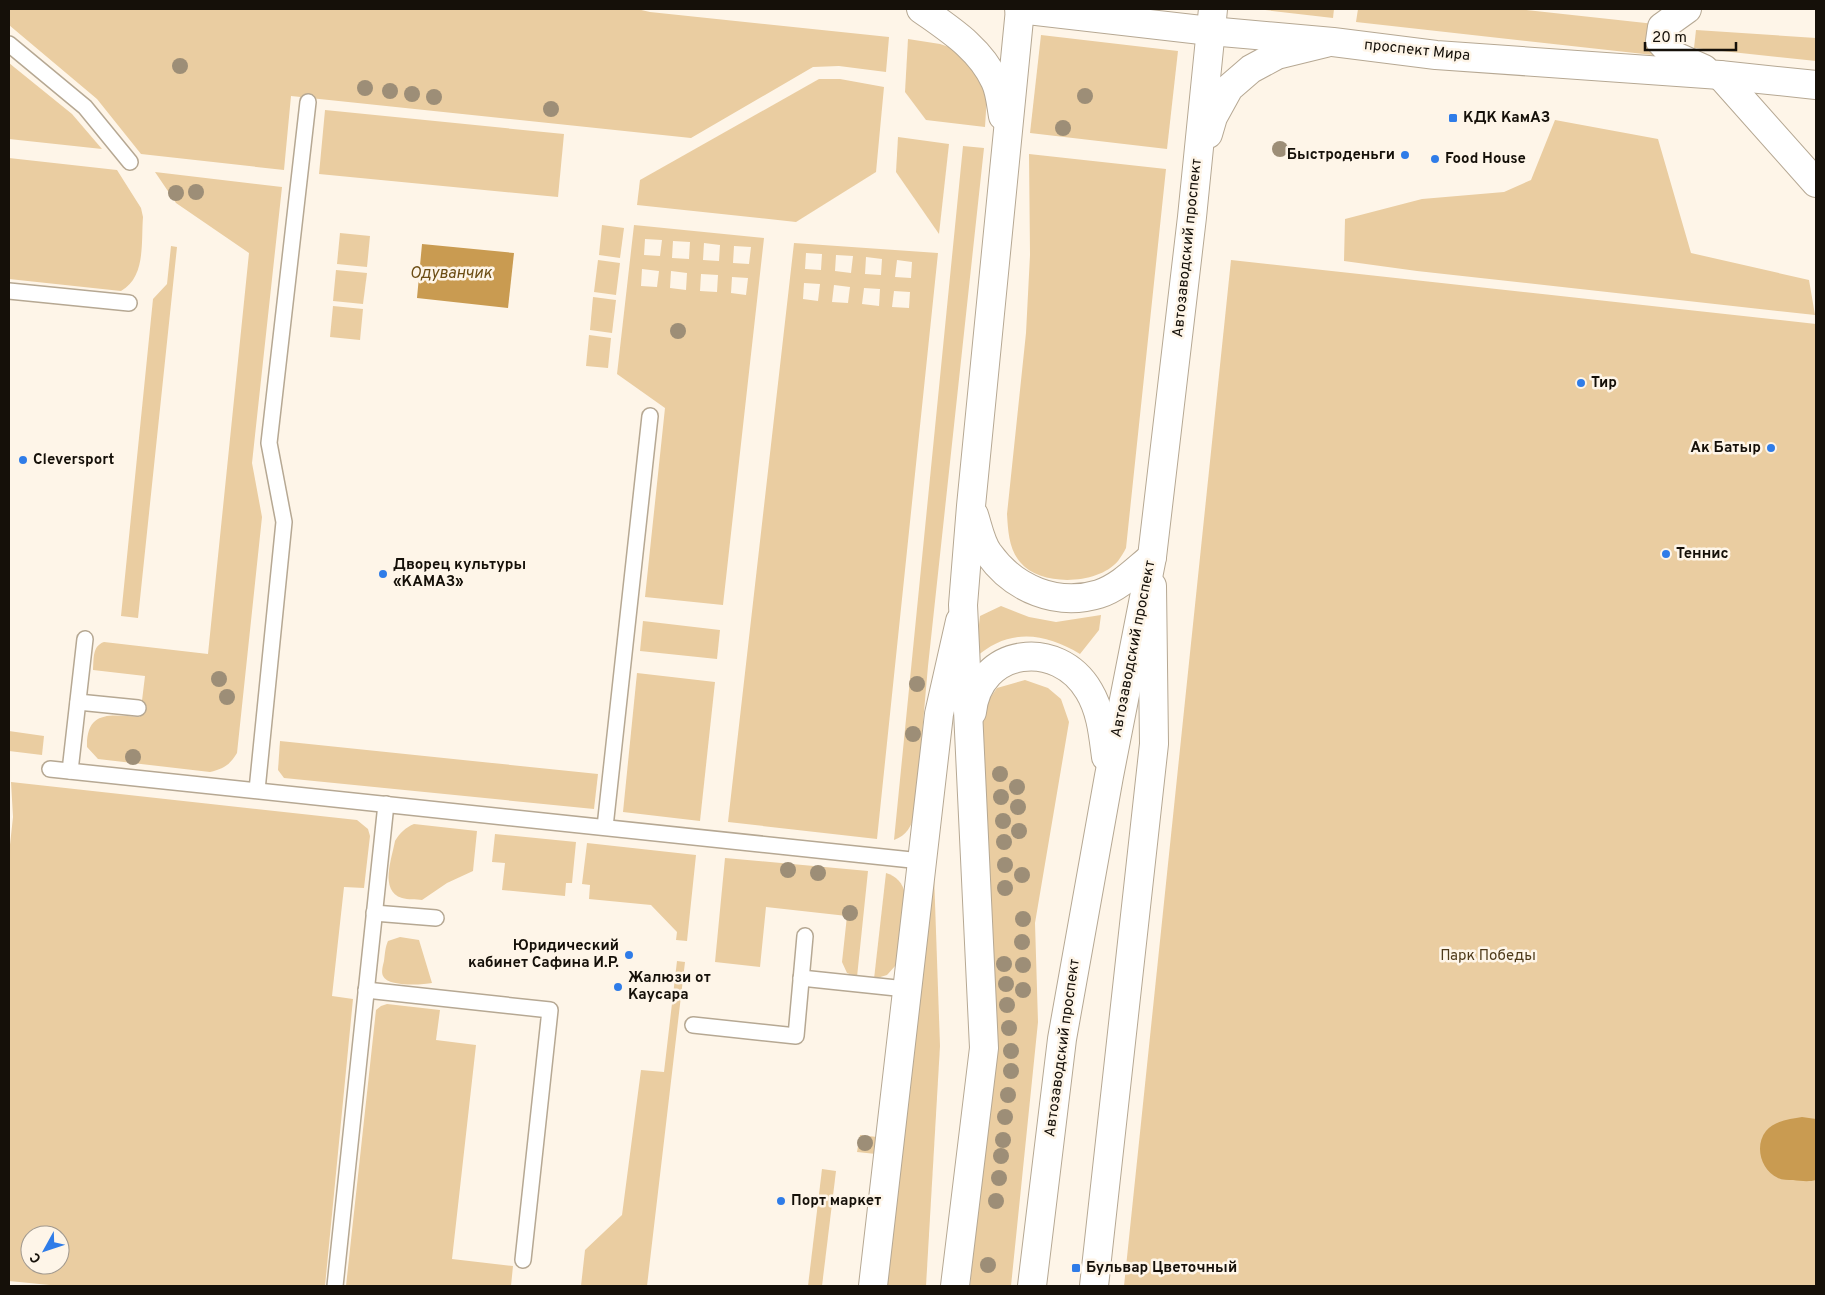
<svg xmlns="http://www.w3.org/2000/svg" width="1825" height="1295" font-family="Overpass,sans-serif">
	<rect width="100%" height="100%" fill="#fef5e8"/>
	<g fill="#eacda1" fill-rule="evenodd">
		<polygon points="9,9 637,9 650,12 889,37 886,72 839,66 813,67 691,138 291,96 284,170 141,154 97,99 9,25"/>
		<polygon points="1256,9 1334,9 1333,18"/>
		<polygon points="1358,9 1517,9 1664,25 1662,56 1356,22"/>
		<polygon points="1696,30 1816,38 1816,61 1694,48"/>
		<polygon points="1041,35 1178,51 1167,149 1030,133"/>
		<polygon points="908,39 940,44 958,50 972,62 987,95 985,127 926,120 905,92"/>
		<polygon points="9,63 72,114 102,149 9,139"/>
		<polygon points="819,79 840,79 884,87 876,172 796,222 637,205 640,180"/>
		<polygon points="325,110 564,134 558,197 319,174"/>
		<polygon points="1555,120 1658,139 1691,253 1809,280 1815,315 1417,271 1344,261 1345,219 1422,199 1504,192 1531,180"/>
		<polygon points="898,137 949,144 939,234 896,172"/>
		<path d="M963,146l21,2 -56,518 -13,148c-4,13 -8,21 -21,26z"/>
		<path d="M1029,154l137,15 -40,379c-2,4 -5,9 -8,13 -20,24 -78,26 -98,1 -11,-13 -12,-31 -13,-48l19,-181 4,-78z"/>
		<path d="M9,158l108,12 24,38 2,9c-2,25 3,60 -22,74l-112,-12z"/>
		<path d="M155,172l127,15 -30,276 10,54 -25,236c-7,12 -14,16 -27,19l-112,-13 -11,-12c-1,-38 25,-32 53,-30l5,-41 -52,-6c1,-11 -1,-24 11,-28l104,12 41,-401 -73,-50z"/>
		<polygon points="602,225 624,228 620,258 599,255"/>
		<path d="M634,225l130,13 -41,367 -78,-8 20,-189 -48,-34zM645,239l17,1 -2,16 -16,-1zM673,241l17,1 -1,17 -17,-1zM704,243l16,2 -1,16 -16,-1zM734,246l17,1 -2,17 -16,-1zM642,269l17,2 -2,16 -16,-1zM671,271l16,2 -1,17 -16,-2zM701,274l17,1 -1,17 -17,-1zM732,277l16,1 -2,17 -15,-2z"/>
		<polygon points="340,233 370,236 367,267 337,264"/>
		<path d="M794,243l144,10 -61,586 -149,-17zM806,253l16,1 -1,16 -16,-1zM836,255l17,1 -2,17 -16,-2zM866,257l16,2 -1,16 -16,-1zM897,260l15,2 -1,16 -16,-1zM804,283l16,1 -2,17 -15,-2zM834,285l16,2 -2,16 -16,-1zM864,288l16,1 -1,17 -17,-2zM894,291l16,1 -1,16 -17,-1z"/>
		<polygon points="171,246 177,247 138,618 121,616 153,299 167,284"/>
		<polygon points="598,260 620,263 616,295 594,292"/>
		<polygon points="1231,260 1816,324 1816,1286 1124,1286"/>
		<polygon points="336,270 367,273 363,304 333,301"/>
		<polygon points="593,297 616,300 612,333 590,330"/>
		<polygon points="333,306 363,309 360,340 330,337"/>
		<polygon points="589,335 611,338 608,368 586,366"/>
		<path d="M1001,606l28,11 27,5 45,-7 -2,15 -19,24c-36,-22 -72,-26 -105,4l5,-42z"/>
		<polygon points="643,621 720,630 717,659 640,651"/>
		<polygon points="637,673 715,682 700,821 623,812"/>
		<polygon points="1025,680 1048,688 1061,699 1069,722 1035,923 1038,1022 1011,1286 970,1286 993,1047 979,714 997,688"/>
		<polygon points="9,731 44,736 42,755 9,751"/>
		<polygon points="280,741 598,774 594,809 284,778 278,770"/>
		<path d="M11,782l346,38 11,9 2,7 -6,52 -20,-1 -12,109 21,3 -28,287h-265l-51,-5v-427l4,-37zM30,1235h30v30h-30z"/>
		<path d="M414,824l63,7 -4,40 -26,12 -25,17c-6,-1 -14,0 -20,-2 -23,-7 -10,-40 -7,-57 4,-7 11,-14 19,-17z"/>
		<polygon points="495,834 576,842 572,883 566,883 565,896 502,890 505,863 492,862"/>
		<polygon points="587,843 696,855 687,941 676,940 677,932 651,905 589,899 590,885 582,884"/>
		<polygon points="933,845 940,1046 926,1286 885,1286"/>
		<polygon points="725,858 868,871 857,977 847,973 842,962 847,916 766,907 760,967 715,962"/>
		<path d="M886,873c10,3 17,10 19,21l-9,71 -9,10 -13,4z"/>
		<path d="M400,937l19,3 13,43c-10,2 -44,4 -49,-7 -2,-4 0,-11 1,-15 1,-7 1,-13 4,-20z"/>
		<polygon points="677,961 685,962 647,1286 581,1286 585,1250 622,1215 641,1070 664,1072"/>
		<polygon points="387,1004 440,1010 436,1040 476,1045 452,1259 513,1266 511,1286 346,1286 376,1010 381,1006"/>
		<polygon points="860,1135 877,1137 876,1154 857,1152"/>
		<polygon points="822,1169 836,1171 822,1286 808,1286"/>
	</g>
	<g fill="#c99b51">
		<polygon points="422,244 514,253 508,308 417,298"/>
		<path d="M1802,1117l14,2v61c-7,2 -15,1 -23,0 -5,0 -11,0 -15,-2 -17,-8 -24,-32 -12,-47 8,-10 24,-12 36,-14z"/>
	</g>
	<g fill="none" stroke-linecap="round" stroke-linejoin="round">
		<g stroke="#b6a893" stroke-width="18">
			<g id="lane">
				<polyline points="9,44 85,107 130,162"/>
				<polyline points="9,291 129,303"/>
				<polyline points="78,702 138,708"/>
				<polyline points="50,769 921,861"/>
				<polyline points="70,771 85,639"/>
				<polyline points="257,790 284,522 269,443 308,102"/>
				<polyline points="605,827 650,416"/>
				<polyline points="374,913 436,918"/>
				<polyline points="801,978 906,989"/>
				<polyline points="366,990 550,1010 523,1260"/>
				<polyline points="693,1025 796,1036 805,936"/>
				<polyline points="335,1286 386,804"/>
			</g>
		</g>
		<g stroke="#b6a893" stroke-width="30">
			<g id="street">
				<polyline points="1720,75 1816,183"/>
				<polyline points="873,1286 939,714 960,621"/>
				<polyline points="1094,1286 1154,744 1152,586"/>
			</g>
		</g>
		<g stroke="#b6a893" stroke-width="30">
			<g id="secondary">
				<path d="M921,9c28,20 59,39 74,72 5,10 6,24 8,35"/>
				<polyline points="1208,134 1213,117 1229,88 1251,69 1277,55 1326,43"/>
				<path d="M974,515c4,12 7,29 15,39 25,35 68,53 110,40 21,-7 37,-24 53,-37"/>
				<path d="M972,712c7,-65 86,-74 117,-21 12,20 14,43 17,66"/>
				<polyline points="955,1286 984,1048 963,605 971,506 1020,9"/>
				<polyline points="1032,1286 1062,1039 1109,776 1152,557 1192,217 1213,9"/>
			</g>
		</g>
		<g stroke="#b6a893" stroke-width="30">
			<g id="primary">
				<polyline points="1019,9 1210,31 1333,42 1436,55 1720,75 1816,85"/>
				<polyline points="1687,9 1662,27 1660,41 1673,55 1704,69"/>
			</g>
		</g>
		<use href="#lane" stroke="#fff" stroke-width="15"/>
		<use href="#street" stroke="#fff" stroke-width="28"/>
		<use href="#secondary" stroke="#fff" stroke-width="28"/>
		<use href="#primary" stroke="#fff" stroke-width="28"/>
	</g>
	<g fill="#9d8e77">
		<circle cx="180" cy="66" r="8"/>
		<circle cx="365" cy="88" r="8"/>
		<circle cx="390" cy="91" r="8"/>
		<circle cx="412" cy="94" r="8"/>
		<circle cx="1085" cy="96" r="8"/>
		<circle cx="434" cy="97" r="8"/>
		<circle cx="551" cy="109" r="8"/>
		<circle cx="1063" cy="128" r="8"/>
		<circle cx="1280" cy="149" r="8"/>
		<circle cx="196" cy="192" r="8"/>
		<circle cx="176" cy="193" r="8"/>
		<circle cx="678" cy="331" r="8"/>
		<circle cx="219" cy="679" r="8"/>
		<circle cx="917" cy="684" r="8"/>
		<circle cx="227" cy="697" r="8"/>
		<circle cx="913" cy="734" r="8"/>
		<circle cx="133" cy="757" r="8"/>
		<circle cx="1000" cy="774" r="8"/>
		<circle cx="1017" cy="787" r="8"/>
		<circle cx="1001" cy="797" r="8"/>
		<circle cx="1018" cy="807" r="8"/>
		<circle cx="1003" cy="821" r="8"/>
		<circle cx="1019" cy="831" r="8"/>
		<circle cx="1004" cy="842" r="8"/>
		<circle cx="1005" cy="865" r="8"/>
		<circle cx="788" cy="870" r="8"/>
		<circle cx="818" cy="873" r="8"/>
		<circle cx="1022" cy="875" r="8"/>
		<circle cx="1005" cy="888" r="8"/>
		<circle cx="850" cy="913" r="8"/>
		<circle cx="1023" cy="919" r="8"/>
		<circle cx="1022" cy="942" r="8"/>
		<circle cx="1004" cy="964" r="8"/>
		<circle cx="1023" cy="965" r="8"/>
		<circle cx="1006" cy="984" r="8"/>
		<circle cx="1023" cy="990" r="8"/>
		<circle cx="1007" cy="1005" r="8"/>
		<circle cx="1009" cy="1028" r="8"/>
		<circle cx="1011" cy="1051" r="8"/>
		<circle cx="1011" cy="1071" r="8"/>
		<circle cx="1008" cy="1095" r="8"/>
		<circle cx="1005" cy="1117" r="8"/>
		<circle cx="1003" cy="1140" r="8"/>
		<circle cx="865" cy="1143" r="8"/>
		<circle cx="1001" cy="1156" r="8"/>
		<circle cx="999" cy="1178" r="8"/>
		<circle cx="996" cy="1201" r="8"/>
		<circle cx="988" cy="1265" r="8"/>
	</g>
	<g fill="#2f7ce8" stroke="#fef5e8" stroke-width="2">
		<rect x="1448" y="113" width="10" height="10" rx="2.5"/>
		<circle cx="1405" cy="155" r="5"/>
		<circle cx="1435" cy="159" r="5"/>
		<circle cx="1581" cy="383" r="5"/>
		<circle cx="1771" cy="448" r="5"/>
		<circle cx="23" cy="460" r="5"/>
		<circle cx="1666" cy="554" r="5"/>
		<circle cx="383" cy="574" r="5"/>
		<circle cx="629" cy="955" r="5"/>
		<circle cx="618" cy="987" r="5"/>
		<circle cx="781" cy="1201" r="5"/>
		<rect x="1071" y="1263" width="10" height="10" rx="2.5"/>
	</g>
	<g text-anchor="middle" dominant-baseline="central" stroke-width="5" stroke-linejoin="round" paint-order="stroke">
		<g font-size="15" fill="#151009" stroke="#fef5e8">
			<text transform="translate(1417 51) rotate(6)">проспект Мира</text>
			<text transform="translate(1188 248) rotate(-84)">Автозаводский проспект</text>
			<text transform="translate(1134 649) rotate(-79)">Автозаводский проспект</text>
			<text transform="translate(1063 1048) rotate(-82)">Автозаводский проспект</text>
		</g>
		<g font-size="15" font-weight="bold" fill="#151009" stroke="#fef5e8" text-anchor="start">
			<text x="1463" y="118">КДК КамАЗ</text>
			<text x="1395" y="155" text-anchor="end">Быстроденьги</text>
			<text x="1445" y="159">Food House</text>
			<text x="1591" y="383">Тир</text>
			<text x="1761" y="448" text-anchor="end">Ак Батыр</text>
			<text x="33" y="460">Cleversport</text>
			<text x="1676" y="554">Теннис</text>
			<text x="393" y="565">Дворец культуры<tspan x="393" dy="17">«КАМАЗ»</tspan></text>
			<text x="619" y="946" text-anchor="end">Юридический<tspan x="619" dy="17">кабинет Сафина И.Р.</tspan></text>
			<text x="628" y="978">Жалюзи от<tspan x="628" dy="17">Каусара</tspan></text>
			<text x="791" y="1201">Порт маркет</text>
			<text x="1086" y="1268">Бульвар Цветочный</text>
		</g>
		<g font-size="15" fill="#4e3a1a" stroke="#fef5e8">
			<text x="1488" y="956">Парк Победы</text>
		</g>
		<g font-size="16" font-style="italic" fill="#6c4d14" stroke="#fef5e8">
			<text x="451" y="274">Одуванчик</text>
		</g>
	</g>
	<rect width="1825" height="1295" fill="none" stroke="#151009" stroke-width="20"/>
	<g transform="translate(45 1250) rotate(230)"><circle r="24" fill="#fef5e8" stroke="#a1998f"/>
	<path d="M0-4L9 19L0 12L-9 19Z" fill="#2f7ce8"/>
	<text y="-8" font-size="14" font-weight="bold" text-anchor="middle" fill="#151009">С</text>
	</g>
	<path d="M1645 42v8h91v-8" fill="none" stroke="#151009" stroke-width="2.5"/>
	<text x="1652" y="42" font-size="15" fill="#151009" stroke="#fef5e8" stroke-width="4" paint-order="stroke">20 m</text>
</svg>
